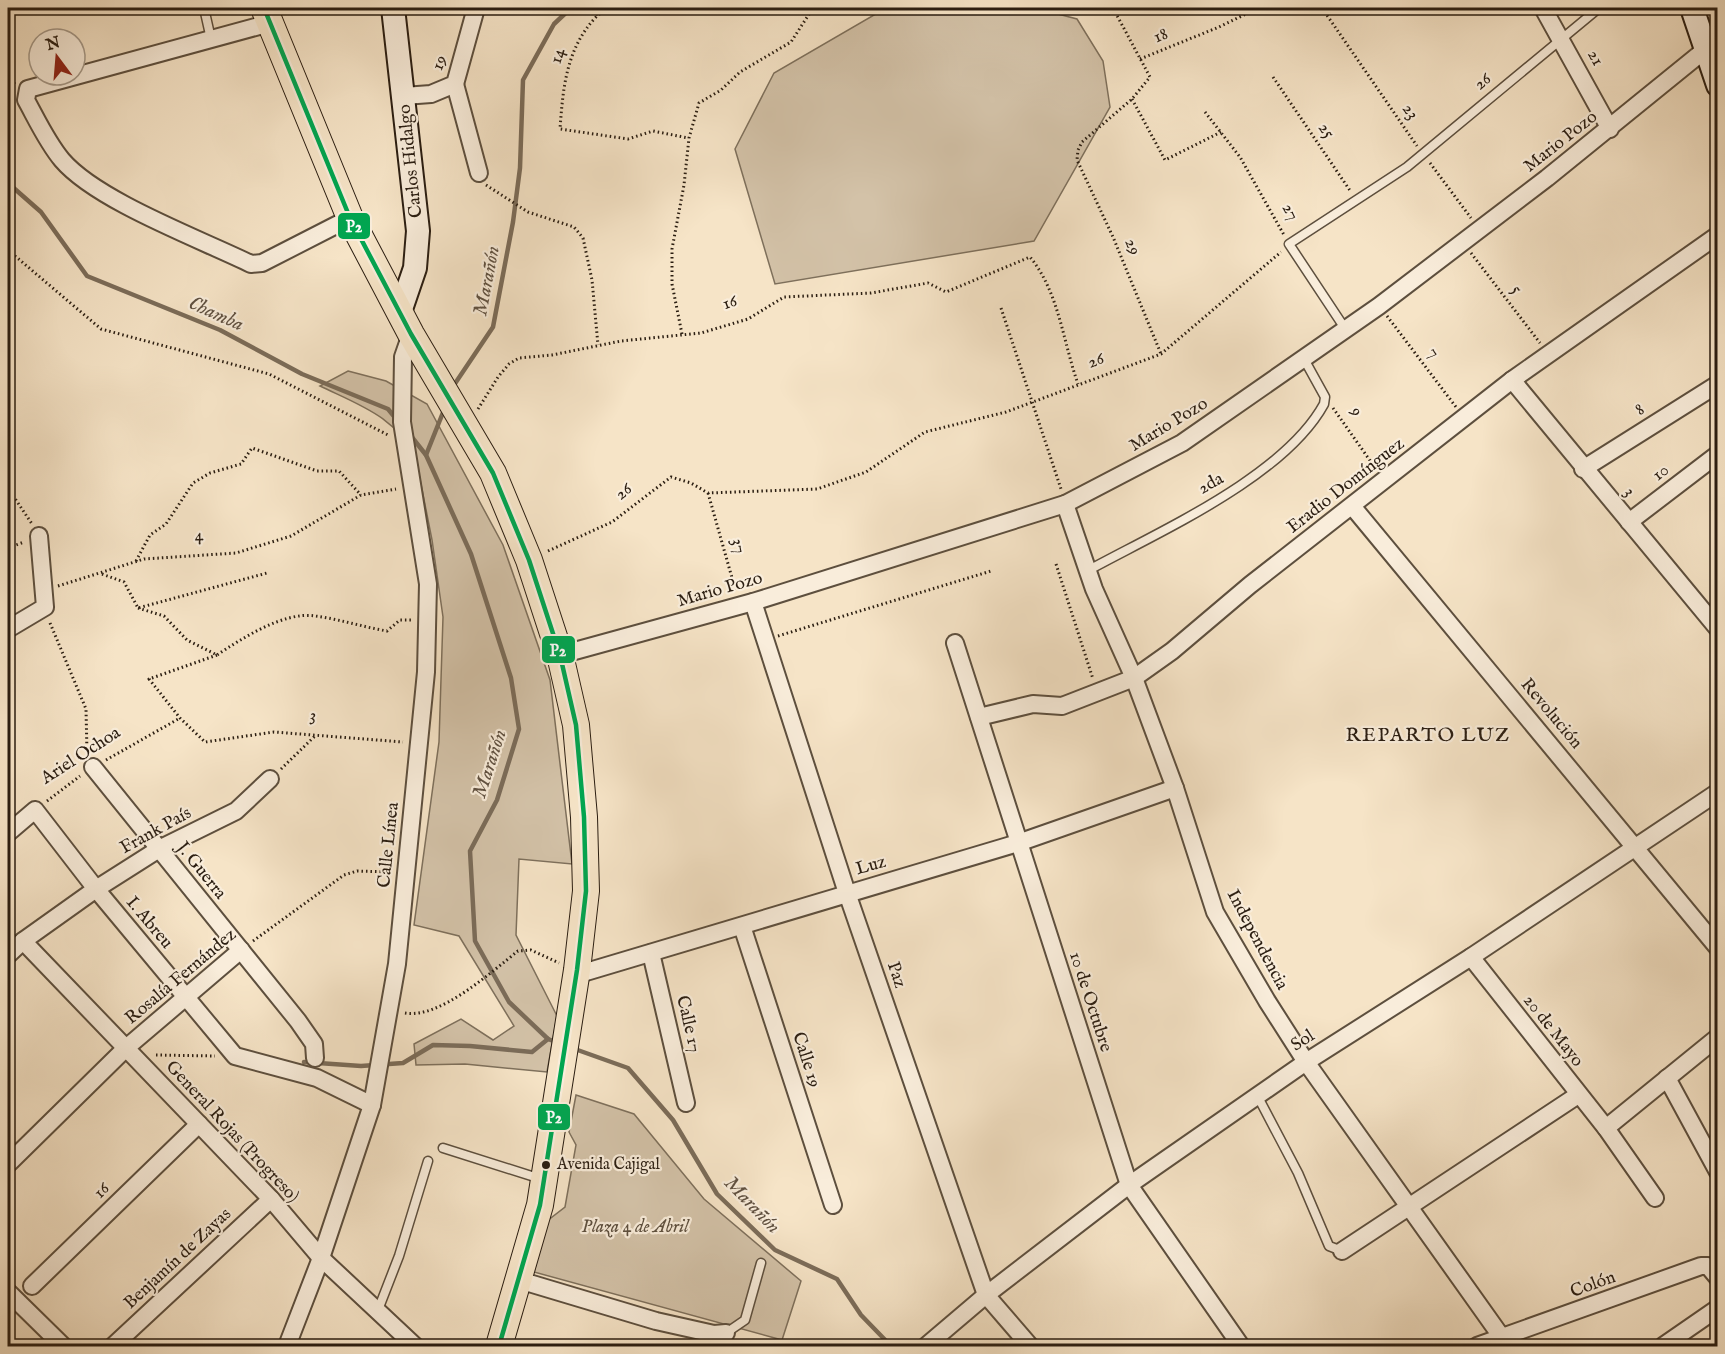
<svg xmlns="http://www.w3.org/2000/svg" width="1725" height="1354" font-family="'IM FELL English',serif">
	<rect width="100%" height="100%" fill="#f6e4c7"/>
	<filter id="stains"><feTurbulence type="fractalNoise" baseFrequency=".00333" numOctaves="4"/><feColorMatrix values="0 0 0 0 .2 0 0 0 0 .09 0 0 0 0 .02 0 0 0 .5 -.17"/></filter>
	<radialGradient id="worn" r=".72"><stop offset=".6" stop-color="#630" stop-opacity="0"/><stop offset="1" stop-color="#630" stop-opacity=".3"/></radialGradient>
	<g fill="#d3c2a8" stroke="#7e705c" stroke-width="1.5">
		<polygon points="886,8 1035,8 1077,19 1103,61 1110,107 1034,241 775,284 735,149 774,73"/>
		<path d="M348,371l38,10 41,23 76,141 47,135 22,184 -53,-5 -3,76 41,81 -10,56 -82,-8 -49,1 -2,-21 47,-25 32,21 21,-14 -55,-90 -45,-11 25,-183 4,-125 -11,-77 -16,-81c-19,-42 -57,-54 -96,-73z"/>
		<polygon points="576,1095 634,1114 704,1199 801,1281 782,1340 534,1272 547,1221 565,1207 576,1145 569,1132"/>
	</g>
	<g fill="none" stroke-linecap="round" stroke-linejoin="round">
		<g stroke="#7b6c59" stroke-width="4.5">
			<polyline points="8,183 41,212 87,276 220,330 302,374 388,409 397,420"/>
			<polyline points="452,388 493,327 513,222 520,168 523,80 554,24 571,8"/>
			<polyline points="411,436 426,455 471,554 511,678 519,729 497,800 470,851 475,941 509,1002 548,1039 556,1042"/>
			<polyline points="426,455 444,410"/>
			<polyline points="572,1048 628,1068 673,1120 717,1194 775,1250 837,1279 861,1315 891,1346"/>
			<polyline points="304,1062 361,1066 403,1063 433,1045 470,1046 532,1052 548,1039"/>
		</g>
		<g stroke="#5d4f3e" stroke-width="11">
			<g id="lane">
				<polyline points="204,8 211,39"/>
				<polyline points="1346,330 1289,244 1407,167 1599,8"/>
				<path d="M1087,571c73,-40 197,-94 237,-167l1,-7 -21,-38"/>
				<polyline points="1258,1097 1298,1173 1329,1246 1342,1251"/>
				<polyline points="443,1148 541,1179"/>
				<polyline points="378,1310 399,1256 428,1161"/>
				<polyline points="726,1333 745,1320 761,1263"/>
			</g>
		</g>
		<g stroke="#5d4f3e" stroke-width="20">
			<g id="street">
				<polyline points="1543,8 1610,129"/>
				<path d="M270,23l-242,66 -2,11c11,20 21,42 36,60 35,41 138,79 189,104l11,-1 88,-45"/>
				<polyline points="455,84 479,173"/>
				<polyline points="404,96 431,94 455,84 476,8"/>
				<polyline points="1512,380 1718,629"/>
				<polyline points="1583,469 1718,384"/>
				<polyline points="1065,504 1094,589 1134,678 1175,788 1215,912 1267,1001 1306,1062 1508,1346"/>
				<polyline points="1352,506 1718,948"/>
				<polyline points="1629,522 1718,454"/>
				<polyline points="753,602 847,893 986,1295 1030,1346"/>
				<polyline points="8,629 45,607 39,536"/>
				<polyline points="955,643 1129,1185 1241,1346"/>
				<polyline points="560,655 753,602 1065,504 1182,443 1379,306 1547,178 1706,49"/>
				<polyline points="979,717 1033,704 1062,706 1134,678 1172,651 1250,585 1512,380 1718,235"/>
				<polyline points="93,767 298,1021 314,1044 315,1058"/>
				<polyline points="8,833 35,810 96,889 235,1056 317,1078 372,1105"/>
				<polyline points="742,926 833,1205"/>
				<polyline points="23,941 271,1199 321,1258 415,1346"/>
				<polyline points="651,953 686,1103"/>
				<polyline points="8,955 23,941 96,889 159,849 236,811 270,779"/>
				<polyline points="1471,957 1606,1128 1655,1198"/>
				<polyline points="576,975 1018,843 1175,788"/>
				<polyline points="1667,1078 1718,1172"/>
				<polyline points="1606,1128 1718,1037"/>
				<polyline points="8,1164 126,1048 241,950"/>
				<polyline points="1342,1251 1578,1095"/>
				<polyline points="519,1280 656,1321 714,1334 726,1333"/>
				<polyline points="32,1286 199,1124"/>
				<polyline points="8,1292 63,1346"/>
				<polyline points="113,1346 271,1199"/>
				<polyline points="287,1346 321,1258 372,1105 397,964 426,672 428,584 402,422 403,357 411,334"/>
				<polyline points="926,1346 986,1295 1129,1185 1306,1062 1471,957 1718,792"/>
				<polyline points="1477,1346 1701,1266 1708,1266 1718,1278"/>
				<polyline points="1663,1346 1718,1308"/>
			</g>
		</g>
		<g stroke="#2a1d11" stroke-width="26">
			<g id="secondary">
				<polyline points="393,8 418,231 415,268 400,312"/>
				<polyline points="1692,8 1718,85"/>
			</g>
		</g>
		<g stroke="#2a1d11" stroke-width="28">
			<polyline id="primary" points="264,8 350,218 411,334 493,473 529,560 560,655 576,725 584,817 586,891 577,970 540,1205 499,1346"/>
		</g>
		<g stroke="#2a1d11" stroke-width="3" stroke-dasharray="1.5 3" stroke-linecap="butt">
			<polyline points="590,8 598,15"/>
			<path d="M612,8c-5,3 -12,4 -16,9 -30,32 -33,71 -36,112l68,10 25,-8 35,7"/>
			<polyline points="1113,8 1150,77 1132,99 1082,142 1078,150 1077,160 1113,237 1161,354"/>
			<polyline points="1322,8 1417,146"/>
			<polyline points="1140,59 1219,27 1258,8"/>
			<polyline points="8,77 15,84"/>
			<polyline points="1273,77 1351,192"/>
			<polyline points="1132,99 1165,160 1221,132"/>
			<polyline points="1205,112 1240,157 1284,235"/>
			<polyline points="1430,163 1471,218"/>
			<polyline points="486,185 528,212 574,227 583,238 592,280 598,345"/>
			<polyline points="8,250 101,329 269,374 388,435"/>
			<polyline points="1471,253 1540,343"/>
			<polyline points="1001,308 1061,489"/>
			<polyline points="1387,316 1456,407"/>
			<polyline points="682,334 672,284 672,249 684,185 689,138 699,103 721,90 740,72 791,42 813,8"/>
			<polyline points="1333,408 1376,469"/>
			<path d="M478,409l20,-32 11,-13 10,-6 33,-3 69,-14 80,-8 47,-14 36,-22 87,-4 57,-10 18,9 84,-35c29,35 33,85 48,127"/>
			<polyline points="8,488 32,524"/>
			<polyline points="708,493 736,592"/>
			<polyline points="8,548 24,542"/>
			<polyline points="548,551 612,522 671,477 691,483 708,493 817,489 866,472 925,432 1006,412 1161,354 1281,252"/>
			<polyline points="136,561 150,535 166,524 193,483 210,473 241,464 252,448 317,471 339,471 361,495"/>
			<polyline points="1056,564 1093,679"/>
			<polyline points="102,574 124,582 138,608 267,573"/>
			<polyline points="58,586 144,559 236,553 291,536 361,495 396,489"/>
			<path d="M138,608l26,8 23,24 30,15c24,-16 67,-44 98,-39 24,3 48,11 72,15l13,-11h12"/>
			<polyline points="50,623 86,709 87,753"/>
			<polyline points="778,636 991,571"/>
			<polyline points="217,655 149,679 180,718 205,742 274,732 403,742"/>
			<polyline points="106,760 180,718"/>
			<polyline points="281,769 316,735"/>
			<polyline points="47,801 80,776"/>
			<polyline points="253,941 344,875 357,871 392,872"/>
			<path d="M405,1013c35,6 86,-41 113,-62l13,-1 28,13"/>
			<polyline points="156,1055 215,1056"/>
		</g>
		<use href="#lane" stroke="#f9eddb" stroke-width="8"/>
		<use href="#street" stroke="#f9eddb" stroke-width="16"/>
		<use href="#secondary" stroke="#f9eddb" stroke-width="22"/>
		<use href="#primary" stroke="#f6e4c7" stroke-width="26"/>
		<g stroke="#f9eddb" stroke-width="9">
			<polyline id="bus-1" points="264,8 350,218 411,334 493,473 529,560 560,655 576,725 584,817 586,891 577,970 540,1205 499,1346"/>
		</g>
		<use href="#bus-1" stroke="#00a651" stroke-width="4.5"/>
	</g>
	<circle fill="#2a1d11" stroke="#f9eddb" stroke-width="2" cx="546" cy="1165" r="5"/>
	<g text-anchor="middle" dominant-baseline="central" stroke-width="4.5" stroke-linejoin="round" paint-order="stroke">
		<g font-size="16" fill="#2a1d11" stroke="#f9eddb" text-anchor="start">
			<text x="557" y="1165">Avenida Cajigal</text>
		</g>
		<g font-size="18" fill="#2a1d11" stroke="#f9eddb">
			<text transform="translate(1161 36) rotate(-22)">18</text>
			<text transform="translate(558 56) rotate(-72)">14</text>
			<text transform="translate(1595 58) rotate(62)">21</text>
			<text transform="translate(440 63) rotate(-67)">19</text>
			<text transform="translate(1483 82) rotate(-40)">26</text>
			<text transform="translate(1410 112) rotate(55)">23</text>
			<text transform="translate(1326 131) rotate(56)">25</text>
			<text transform="translate(1561 142) rotate(-38)">Mario Pozo</text>
			<text transform="translate(411 161) rotate(-96)">Carlos Hidalgo</text>
			<text transform="translate(1290 212) rotate(61)">27</text>
			<text transform="translate(1132 247) rotate(69)">29</text>
			<text transform="translate(1516 290) rotate(53)">5</text>
			<text transform="translate(730 303) rotate(-19)">16</text>
			<text transform="translate(1433 353) rotate(53)">7</text>
			<text transform="translate(1096 361) rotate(-20)">26</text>
			<text transform="translate(1640 410) rotate(-32)">8</text>
			<text transform="translate(1356 412) rotate(55)">9</text>
			<text transform="translate(1169 425) rotate(-31)">Mario Pozo</text>
			<text transform="translate(1661 473) rotate(-38)">10</text>
			<text transform="translate(1211 484) rotate(-29)">2da</text>
			<text transform="translate(1346 486) rotate(-38)">Eradio Domínguez</text>
			<text transform="translate(624 492) rotate(-38)">26</text>
			<text transform="translate(1629 492) rotate(49)">3</text>
			<text transform="translate(199 536) rotate(-1)">4</text>
			<text transform="translate(738 546) rotate(76)">37</text>
			<text transform="translate(720 590) rotate(-16)">Mario Pozo</text>
			<text transform="translate(1551 714) rotate(50)">Revolución</text>
			<text transform="translate(313 716) rotate(4)">3</text>
			<text transform="translate(81 756) rotate(-33)">Ariel Ochoa</text>
			<text transform="translate(156 831) rotate(-29)">Frank País</text>
			<text transform="translate(389 845) rotate(-84)">Calle Línea</text>
			<text transform="translate(871 866) rotate(-16)">Luz</text>
			<text transform="translate(201 871) rotate(51)">J. Guerra</text>
			<text transform="translate(149 923) rotate(50)">I. Abreu</text>
			<text transform="translate(1257 940) rotate(62)">Independencia</text>
			<text transform="translate(896 975) rotate(71)">Paz</text>
			<text transform="translate(181 977) rotate(-40)">Rosalía Fernández</text>
			<text transform="translate(1090 1002) rotate(72)">10 de Octubre</text>
			<text transform="translate(688 1024) rotate(77)">Calle 17</text>
			<text transform="translate(1553 1031) rotate(52)">20 de Mayo</text>
			<text transform="translate(1303 1041) rotate(-33)">Sol</text>
			<text transform="translate(806 1060) rotate(72)">Calle 19</text>
			<text transform="translate(232 1132) rotate(47)">General Rojas (Progreso)</text>
			<text transform="translate(102 1191) rotate(-44)">16</text>
			<text transform="translate(178 1259) rotate(-43)">Benjamín de Zayas</text>
			<text transform="translate(1593 1285) rotate(-20)">Colón</text>
		</g>
		<g font-size="18" font-style="italic" fill="#5d4f3e" stroke="#f9eddb">
			<text x="635" y="1227">Plaza 4 de Abril</text>
		</g>
		<g font-size="20" font-style="italic" fill="#605141" stroke="#f9eddb">
			<text transform="translate(487 281) rotate(-79)">Marañón</text>
			<text transform="translate(216 314) rotate(24)">Chamba</text>
			<text transform="translate(490 764) rotate(-72)">Marañón</text>
			<text transform="translate(752 1205) rotate(46)">Marañón</text>
		</g>
		<g font-size="20" letter-spacing="1.5" fill="#2a1d11" stroke="#f9eddb">
			<text x="1428" y="735">REPARTO LUZ</text>
		</g>
	</g>
	<g stroke="#f9eddb" stroke-width="2">
		<rect x="337" y="212" width="34" height="28" rx="6" fill="#00a651"/>
		<rect x="541" y="635" width="35" height="29" rx="6" fill="#00a651"/>
		<rect x="537" y="1103" width="34" height="28" rx="6" fill="#00a651"/>
	</g>
	<g font-size="16" text-anchor="middle" font-weight="bold" fill="#fff">
		<text x="354" y="232">P2</text>
		<text x="558" y="656">P2</text>
		<text x="554" y="1123">P2</text>
	</g>
	<rect width="1725" height="1354" fill="none" stroke="#f6e4c7" stroke-width="30"/>
	<rect x="9" y="9" width="1707" height="1336" fill="none" stroke="#2a1d11" stroke-width="3"/>
	<rect x="15" y="15" width="1695" height="1324" fill="none" stroke="#2a1d11" stroke-width="1.5"/>
	<g transform="translate(57 57) rotate(344)"><circle r="28" fill="#f9eddb" stroke="#a69a8a" stroke-width="1.5"/>
	<path d="M0-4.5L10 22L0 15L-10 22Z" fill="#8f2418"/>
	<text y="-9" font-size="16" font-weight="bold" text-anchor="middle" fill="#2a1d11">N</text>
	</g>
	<rect width="100%" height="100%" filter="url(#stains)"/>
	<rect width="100%" height="100%" fill="url(#worn)"/>
</svg>
